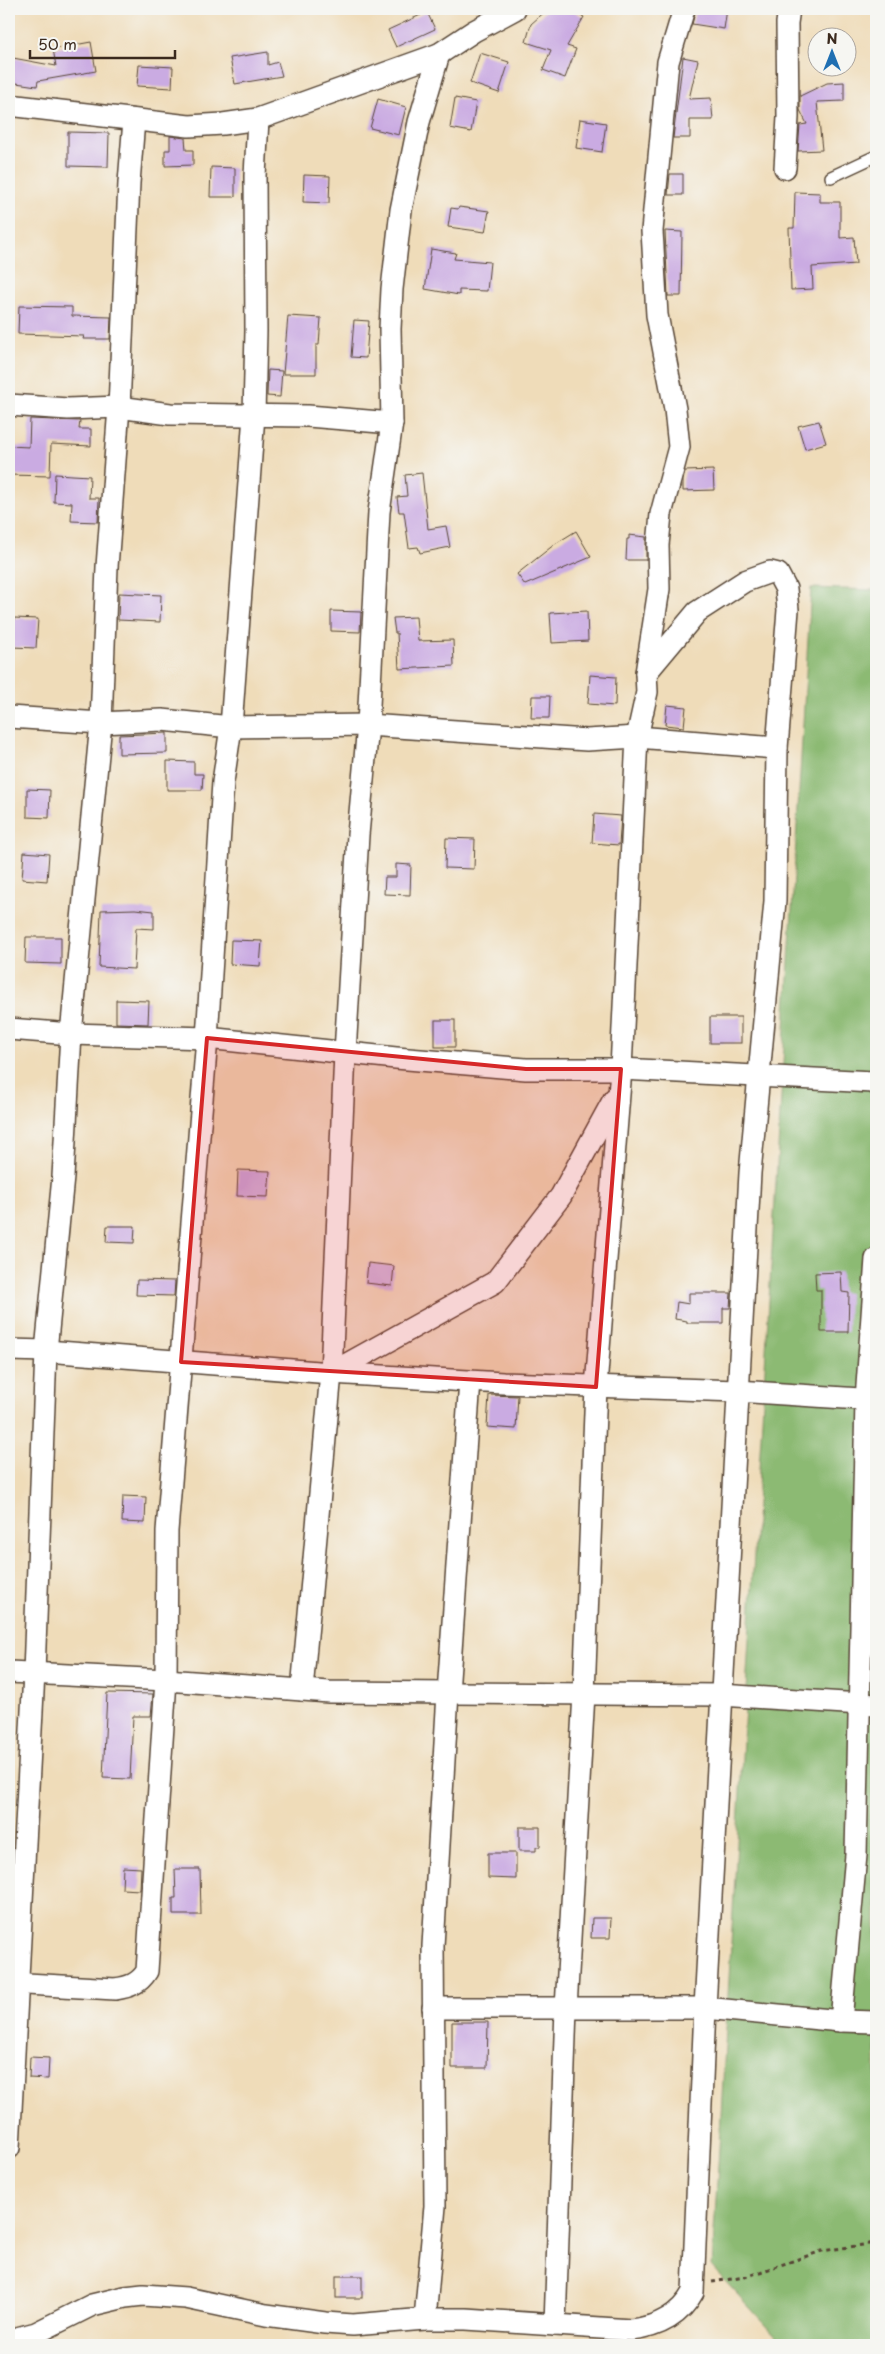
<svg xmlns="http://www.w3.org/2000/svg" width="885" height="2354" font-family="'Playpen Sans',sans-serif">
	<rect width="100%" height="100%" fill="#f6f6f2"/>
	<filter id="ink" filterUnits="userSpaceOnUse"><feTurbulence type="fractalNoise" baseFrequency=".02" numOctaves="2"/><feDisplacementMap in="SourceGraphic" scale="10" xChannelSelector="R" yChannelSelector="G"/><feConvolveMatrix kernelMatrix="1 2 1 2 8 2 1 2 1" color-interpolation-filters="sRGB"/></filter>
	<filter id="wash" filterUnits="userSpaceOnUse"><feTurbulence type="fractalNoise" baseFrequency=".0096" numOctaves="4" result="noise"/><feDisplacementMap in="SourceGraphic" scale="20" xChannelSelector="R" yChannelSelector="G"/><feGaussianBlur stdDeviation="1.12" result="paint"/><feColorMatrix in="noise" values="0 0 0 0 0 0 0 0 0 0 0 0 0 0 0 0 0 1.4 0 .05"/><feComposite in="paint" operator="in"/></filter>
	<g filter="url(#wash)">
		<rect width="100%" height="100%" fill="#efdcb9"/>
		<polygon fill="#8cba73" stroke="#647248" points="811,588 876,590 876,2345 793,2345 778,2338 712,2267"/>
		<g id="blocks">
			<g fill="#caabe2">
				<polygon points="548,9 569,9 584,17 567,46 576,49 565,78 543,70 551,50 526,42 531,24"/>
				<polygon points="696,9 727,9 724,29 692,24"/>
				<polygon points="427,12 435,29 396,47 388,30"/>
				<polygon points="91,42 96,71 38,81 37,86 9,82 13,58 56,66 53,49"/>
				<polygon points="268,52 268,65 278,62 282,76 235,84 230,58"/>
				<polygon points="480,53 509,62 499,93 470,83"/>
				<polygon points="683,57 698,60 689,99 711,98 713,120 690,120 690,138 673,138"/>
				<polygon points="139,65 173,67 172,88 137,86"/>
				<polygon points="844,82 844,101 817,102 822,150 798,151 800,125 807,124 800,110 800,96 827,83"/>
				<polygon points="455,98 476,102 471,132 450,128"/>
				<polygon points="378,99 406,107 399,135 370,128"/>
				<polygon points="580,119 606,123 602,152 576,148"/>
				<polygon points="68,132 109,133 108,167 68,166"/>
				<polygon points="170,136 185,138 186,150 193,150 193,165 165,166 165,150 170,150"/>
				<polygon points="211,167 235,168 235,197 210,197"/>
				<polygon points="670,174 683,174 683,195 668,195"/>
				<polygon points="304,175 330,176 329,203 303,202"/>
				<polygon points="795,192 820,193 820,202 840,202 840,238 854,237 856,264 812,267 813,289 791,290 789,228 794,228"/>
				<polygon points="459,207 489,211 485,232 448,227 451,208 458,209"/>
				<polygon points="665,231 682,232 681,296 668,296"/>
				<polygon points="431,249 456,253 454,259 490,262 487,291 459,290 459,295 425,289"/>
				<polygon points="19,306 72,307 72,316 111,317 110,339 83,339 84,336 18,334"/>
				<polygon points="288,316 321,318 319,345 316,345 316,374 283,374"/>
				<polygon points="354,320 369,321 366,358 351,357"/>
				<polygon points="268,370 282,371 280,397 267,396"/>
				<polygon points="30,419 80,421 79,429 91,429 91,446 51,444 50,476 9,475 9,446 29,447"/>
				<polygon points="819,421 826,443 805,449 798,426"/>
				<polygon points="713,470 714,490 683,491 683,481 685,471"/>
				<polygon points="422,473 428,529 446,526 450,547 420,553 418,547 409,548 404,512 399,512 397,497 407,496 405,475"/>
				<polygon points="55,474 90,476 89,498 99,498 98,522 71,521 72,503 54,502"/>
				<polygon points="576,531 591,557 525,585 517,574 555,544"/>
				<polygon points="629,535 646,537 646,560 626,560 627,539 629,539"/>
				<polygon points="119,593 161,595 160,622 118,620"/>
				<polygon points="331,611 361,612 360,632 331,631"/>
				<polygon points="587,611 588,641 552,643 550,613"/>
				<polygon points="416,617 418,641 453,640 454,666 399,669 397,633 395,633 393,618"/>
				<polygon points="14,618 38,619 36,648 12,647"/>
				<polygon points="590,675 616,677 615,706 588,704"/>
				<polygon points="532,696 550,696 549,718 531,718"/>
				<polygon points="667,705 686,707 684,727 665,725"/>
				<polygon points="167,733 167,753 119,754 119,735"/>
				<polygon points="167,761 194,762 194,774 203,774 202,790 167,790"/>
				<polygon points="27,789 50,790 49,818 27,817"/>
				<polygon points="594,814 621,816 619,845 592,843"/>
				<polygon points="446,838 475,839 474,869 445,868"/>
				<polygon points="24,852 49,854 47,881 22,879"/>
				<polygon points="396,864 411,865 410,895 384,894 385,877 396,877"/>
				<polygon points="135,909 154,911 154,929 136,928 134,969 99,967 101,910"/>
				<polygon points="26,937 61,937 61,964 25,963"/>
				<polygon points="231,940 262,941 260,966 230,964"/>
				<polygon points="116,1000 149,1001 148,1024 116,1023"/>
				<rect x="710" y="1017" width="31" height="26"/>
				<rect x="435" y="1020" width="20" height="27"/>
				<polygon points="238,1170 270,1171 268,1197 237,1196"/>
				<polygon points="107,1226 135,1226 134,1243 106,1242"/>
				<polygon points="368,1263 394,1266 392,1286 366,1283"/>
				<polygon points="841,1272 842,1292 849,1293 848,1332 821,1332 821,1290 816,1290 815,1273"/>
				<polygon points="137,1280 175,1281 174,1296 136,1295"/>
				<polygon points="689,1293 731,1293 730,1308 723,1308 723,1323 687,1323 687,1321 675,1319 677,1302 689,1304"/>
				<polygon points="489,1395 518,1396 516,1429 487,1427"/>
				<polygon points="123,1496 146,1497 145,1523 122,1522"/>
				<polygon points="107,1693 153,1694 151,1716 133,1716 130,1779 103,1778"/>
				<polygon points="519,1827 540,1827 540,1847 536,1847 536,1851 519,1851"/>
				<polygon points="488,1853 516,1853 516,1879 488,1878"/>
				<polygon points="123,1867 141,1868 140,1890 122,1889"/>
				<polygon points="175,1869 200,1869 201,1915 173,1915 173,1898 176,1898"/>
				<polygon points="592,1918 611,1918 610,1938 591,1938"/>
				<polygon points="452,2022 488,2022 487,2068 452,2068"/>
				<polygon points="30,2057 49,2058 48,2079 29,2078"/>
				<rect x="336" y="2276" width="26" height="22"/>
			</g>
		</g>
	</g>
	<g filter="url(#ink)">
		<use href="#blocks" fill-opacity="0" stroke="#564535" stroke-width="1"/>
		<g fill="none" stroke-linecap="round" stroke-linejoin="round">
			<g stroke="#564535" stroke-width="14">
				<polyline id="lane" points="831,177 876,156"/>
			</g>
			<g stroke="#564535" stroke-width="24">
				<g id="street">
					<polyline points="9,105 189,126 223,124 258,119 439,54 474,31 515,9"/>
					<polyline points="785,168 788,117 787,23 789,9"/>
					<polyline points="9,405 68,409 119,407 170,414 308,416 392,423"/>
					<polyline points="9,717 101,723 162,720 231,727 368,725 587,740 637,737 777,748"/>
					<polyline points="9,1029 71,1034 207,1038 396,1058 526,1069 621,1069 873,1082 876,1084"/>
					<polyline points="9,1350 46,1351 331,1373 495,1282 561,1196 614,1099"/>
					<polyline points="331,1373 503,1383 737,1391 876,1400"/>
					<polyline points="9,1672 166,1680 329,1692 721,1695 876,1705"/>
					<polyline points="302,1690 331,1373 345,1053 358,835 368,725 379,512 392,423 390,329 392,289 401,210 419,122 439,54"/>
					<path d="M9,1983l106,6c14,-2 24,-5 32,-18l19,-291 1,-149 40,-493 16,-256 8,-55 23,-312 2,-84 -1,-155 3,-57"/>
					<polyline points="433,2008 705,2008 841,2021 876,2022"/>
					<polyline points="841,2021 856,1855 866,1400 876,1259"/>
					<polyline points="9,2148 34,1673 46,1351 63,1177 71,1034 101,723 107,567 119,407 129,183 134,120"/>
					<polyline points="425,2319 435,2206 433,1946 448,1693 470,1381"/>
					<polyline points="555,2325 566,2008 584,1694 596,1387 621,1069 637,737 647,692 646,673 659,589 658,545 661,514 679,447 675,409 657,315 652,231 668,62 684,9"/>
					<path d="M9,2340l27,-7 56,-28 33,-8 18,-2 43,3 80,17 59,8 28,2 72,-6h41l165,11c27,-3 49,-14 62,-38l12,-284 45,-835 25,-272 2,-153 11,-138 -2,-21 -8,-15 -8,-2 -25,9 -48,31 -51,61"/>
				</g>
			</g>
			<polyline stroke="#564535" stroke-width="3" stroke-dasharray="4 4" stroke-linecap="butt" points="712,2282 745,2277 822,2251 876,2243"/>
			<use href="#lane" stroke="#fff" stroke-width="11"/>
			<use href="#street" stroke="#fff" stroke-width="21"/>
		</g>
	</g>
	<path fill="#d62828" fill-opacity="0.2" stroke="#d62828" stroke-width="4" stroke-linejoin="round" d="M207,1038l319,31h95l-25,318 -415,-25z"/>
	<rect width="885" height="2354" fill="none" stroke="#f6f6f2" stroke-width="30"/>
	<g transform="translate(832 52)"><circle r="24" fill="#f6f6f2" stroke="#aba49d"/>
	<path d="M0-4L9 19L0 12L-9 19Z" fill="#1f6fb2"/>
	<text y="-8" font-size="14" font-weight="bold" text-anchor="middle" fill="#3b2a1e">N</text>
	</g>
	<path d="M30 50v8h145v-8" fill="none" stroke="#3b2a1e" stroke-width="2.5"/>
	<text x="38" y="50" font-size="15" fill="#3b2a1e" stroke="#f6f6f2" stroke-width="4" paint-order="stroke">50 m</text>
</svg>
